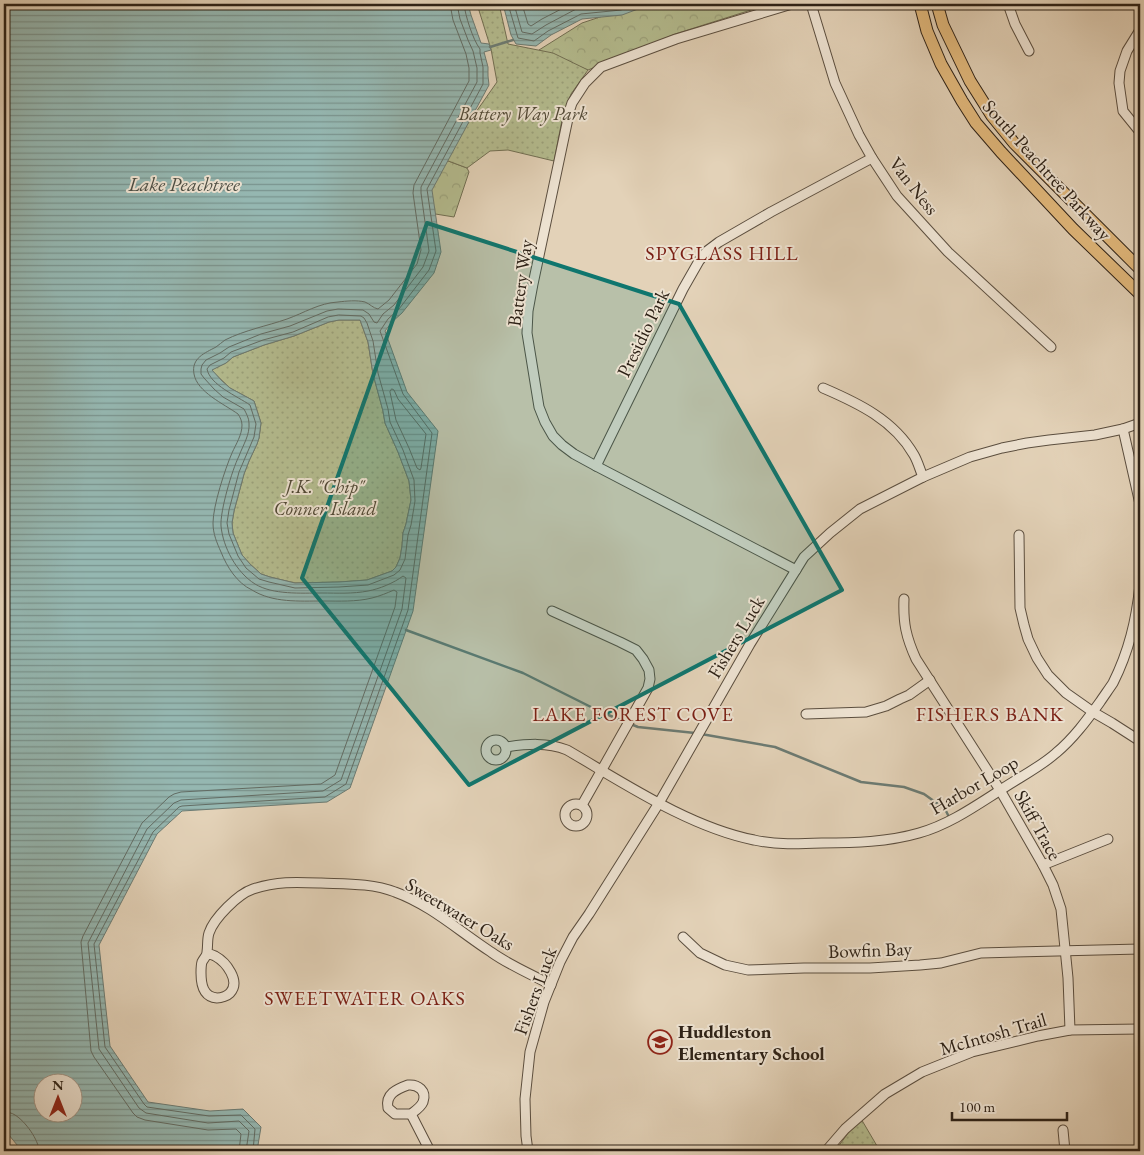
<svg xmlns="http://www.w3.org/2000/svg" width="1144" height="1155" font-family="'EB Garamond',serif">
	<defs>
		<pattern id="forest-crowns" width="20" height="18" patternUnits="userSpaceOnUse" patternTransform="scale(1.25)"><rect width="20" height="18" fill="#b4bc8f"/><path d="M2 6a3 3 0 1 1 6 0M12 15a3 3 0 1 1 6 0" fill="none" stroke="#9ba17b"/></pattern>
		<pattern id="park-dots" width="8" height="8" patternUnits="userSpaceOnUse" patternTransform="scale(1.25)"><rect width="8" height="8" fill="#b4bc8f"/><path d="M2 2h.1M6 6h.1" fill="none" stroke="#9ba17b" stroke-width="1.8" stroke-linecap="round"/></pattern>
		<pattern id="water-rules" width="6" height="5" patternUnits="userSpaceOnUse" patternTransform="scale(1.25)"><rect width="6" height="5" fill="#95b7b1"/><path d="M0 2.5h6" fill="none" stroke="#7a948f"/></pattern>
	</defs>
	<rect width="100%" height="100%" fill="#e3d2b8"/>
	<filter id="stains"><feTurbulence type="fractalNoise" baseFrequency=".004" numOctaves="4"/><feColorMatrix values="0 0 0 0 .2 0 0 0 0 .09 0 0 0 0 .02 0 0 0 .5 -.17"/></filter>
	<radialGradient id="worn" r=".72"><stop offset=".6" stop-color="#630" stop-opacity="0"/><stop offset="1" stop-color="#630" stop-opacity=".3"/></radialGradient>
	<g fill="url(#forest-crowns)" stroke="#716f53">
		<polygon points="634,4 770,4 675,34 588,70 539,50 582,23 627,8"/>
		<polygon points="443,159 467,168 469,172 454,217 423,212"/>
	</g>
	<g fill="url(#park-dots)" stroke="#716f53">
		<polygon points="477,4 499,4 508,44 553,53 588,70 571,94 563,115 554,161 508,150 490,151 467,168 443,159 497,82 491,49"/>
		<polygon points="339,320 360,320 368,342 373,374 383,411 385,423 398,452 409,481 411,500 406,524 403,533 402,546 400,558 396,567 392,571 367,580 339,582 295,583 270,577 261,574 250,564 242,555 233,533 232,523 234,511 244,474 249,461 257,444 259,438 261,423 254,401 230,388 211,370 226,363 233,357 264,345 294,336 329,322"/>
		<polygon points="860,1117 880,1151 835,1151"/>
	</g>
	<g fill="url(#water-rules)" stroke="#6c7b73" fill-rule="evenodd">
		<path d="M4,4h464l3,11 10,28 8,1 2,6 -7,2 4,15v9l1,9 -57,105 9,62 -7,21 -32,40 -10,9 -7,9 22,61 31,39 -25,180 -63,177 -23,14 -145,9 -25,23 -58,111 11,101 38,56 62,9 33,-2 18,18 -4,24h-235l-18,-22zM339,320h21l8,22 5,32 10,37 2,12 13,29 11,29 2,19 -5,24 -3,9 -1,13 -2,12 -4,9 -4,4 -25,9 -28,2 -44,1 -25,-6 -9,-3 -11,-10 -8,-9 -9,-22 -1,-10 2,-12 10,-37 5,-13 8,-17 2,-6 2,-15 -7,-22 -24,-13 -8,-7 -10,-11 14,-7 7,-6 31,-12 30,-9 35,-14zM42,1082h30v30h-30z"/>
		<polygon points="503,4 647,4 638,9 622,15 582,19 551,35 536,46 516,44 511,35"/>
	</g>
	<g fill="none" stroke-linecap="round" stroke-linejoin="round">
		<g stroke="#626c64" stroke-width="1">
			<polyline points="508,4 518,38 534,41 548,31 581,14 621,10 637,4"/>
			<polyline points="514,4 522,32 532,34 546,25 578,8 619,4"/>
			<polyline points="522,4 528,24 531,26 542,19 571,4"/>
			<path d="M339,315l22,1 3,2 3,5 6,18 5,32 10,36 2,13 13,28 11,30 1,21 -4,24 -3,10 -3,24 -5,11 -6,5 -26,10 -29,2 -44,1 -26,-6 -10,-3 -13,-11 -8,-12 -9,-22 -2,-11 2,-13 10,-38 15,-35 2,-13 -6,-19c-13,-9 -40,-20 -43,-36l3,-4 14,-7 7,-6 32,-12 30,-8 35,-15z"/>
			<polygon points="392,389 394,390 398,399 426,434 421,468 420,470 417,468 409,448 396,420 390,392"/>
			<path d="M4,1112c4,0 8,1 11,3 10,6 24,25 24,36"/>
			<path d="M239,1151l2,-17 -5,-5 -28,1 -63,-10 -8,-3 -4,-4 -39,-56 -3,-6 -10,-109 2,-6 59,-113 27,-26 5,-3 7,-2 140,-8 14,-9 60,-168 2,-15 -3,-2c-7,3 -14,6 -22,8 -16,4 -33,3 -49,3 -24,0 -50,2 -71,-11 -15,-7 -25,-23 -31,-38 -4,-9 -8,-18 -8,-29 0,-17 12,-54 19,-70 4,-9 10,-18 10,-28 0,-4 -2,-8 -4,-11 -14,-10 -41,-22 -44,-40 -3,-16 11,-21 22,-27 3,-2 6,-5 9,-7 20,-10 42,-14 62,-21 17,-6 32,-16 51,-17 8,-1 19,-2 27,0 5,2 8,6 13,7l11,-9 28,-36 4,-14 -8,-57 1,-8 55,-104v-13l-3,-14 -13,-34 -3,-16"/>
			<path d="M246,1151l3,-20 -10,-10 -31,2 -62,-10 -7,-5 -40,-59 -11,-106 59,-114 27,-26 7,-3 142,-9 18,-11 61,-171 4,-31 -3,-2c-9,7 -24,13 -35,15 -15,3 -31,2 -46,2 -21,0 -49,2 -67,-9 -19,-12 -32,-37 -34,-58 -1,-15 11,-56 18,-70 4,-11 11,-21 10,-33 0,-5 -3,-10 -5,-14l-21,-12 -9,-8 -10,-11 -3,-4v-5l1,-4 4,-5 14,-7 9,-6 32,-13 29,-8 37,-15 11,-2 25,1 6,4 5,8 3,1 6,-9 11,-9 29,-38 6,-16 -8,-58v-6l56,-105v-14l-4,-17 -5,-11 -8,-21 -3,-15"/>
			<path d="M253,1151l2,-22 -14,-14 -32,1 -62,-9 -3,-3 -39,-57 -11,-103 59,-112 26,-25 3,-1 143,-9 21,-13 62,-174 24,-177 -29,-39 -23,-63 8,-12 11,-10 30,-39 7,-19 -9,-62 56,-105v-17l-3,-14v-4c-7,-9 -15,-34 -16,-45"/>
		</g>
		<g stroke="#6c7b73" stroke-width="2.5">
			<polyline points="490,47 513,40"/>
			<polyline points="406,630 523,673 601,712 638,727 695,733"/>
			<polyline points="701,734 775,747 861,782 904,787 924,794 945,809 950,819"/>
		</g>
		<g stroke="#5b4e3f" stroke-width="11">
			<g id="minor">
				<polyline points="792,4 676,39 601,67 585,83 572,103 570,109 533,284 528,311 527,333 539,407 545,422 553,436 562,445 574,454 596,466 796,570"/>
				<polyline points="811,4 835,83 859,135 872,158 897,196 948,252 1051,347"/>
				<polyline points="1008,4 1015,24 1029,51"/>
				<polyline points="1140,30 1127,51 1120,71 1119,83 1123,111 1140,132"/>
				<path d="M823,388c35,15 71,32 91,67 4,7 6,15 9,22"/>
				<polyline points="1123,429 1140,504"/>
				<polyline points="596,466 683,289 699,261 707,251 719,242 771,212 872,158"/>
				<polyline points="1019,535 1020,608 1024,625 1028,639 1037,658 1048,675 1066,693 1093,712 1112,723 1140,741"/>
				<path d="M904,599c-1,24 2,38 12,60l84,131 43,75 10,20 8,24 7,69 2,52"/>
				<polyline points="552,611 620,642 636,650 643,659 649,670 650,679 648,688 582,805"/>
				<polyline points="806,714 866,712 886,706 900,699 909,695 930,680"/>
				<circle cx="496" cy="750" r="10"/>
				<path d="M506,747c21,-3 41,-5 61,3 57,33 122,77 187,90 22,5 45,4 68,3 32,0 66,-1 97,-10 29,-8 55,-26 80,-42 19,-13 40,-23 57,-38 17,-14 31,-33 44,-51 4,-6 9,-13 13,-19 16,-32 23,-62 27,-98"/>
				<circle cx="576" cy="815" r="11"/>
				<polyline points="1043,865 1108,839"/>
				<polyline points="683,937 700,953 725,965 748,970 804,968 870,968 920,965 941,963 981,953 1140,949"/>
				<path d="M208,954c2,0 5,1 7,2 11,6 26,25 15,37 -3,3 -9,5 -13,5 -14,-1 -16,-14 -16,-25 0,-4 0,-8 1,-11 2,-4 5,-6 5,-10 1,-6 0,-13 2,-19 5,-15 29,-39 44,-44 24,-8 43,-7 68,-6 24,1 51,0 74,9 36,13 65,40 96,60 18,13 40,22 60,33"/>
				<path d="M408,1085c10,-1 19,6 15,17 -2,5 -8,9 -12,12h-16l-7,-6c-3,-14 9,-19 20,-23z"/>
				<polyline points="411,1114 430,1151"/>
				<polyline points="1063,1130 1065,1151"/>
				<polyline points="528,1151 526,1136 525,1099 530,1052 544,1002 560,962 573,937 589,914 659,803 750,644 804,557 830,533 860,509 923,477 970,457 1002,448 1027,443 1049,440 1095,435 1123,429 1140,423"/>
				<polyline points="826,1151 845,1129 885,1094 922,1072 972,1052 1038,1036 1070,1030 1140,1029"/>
			</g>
		</g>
		<g stroke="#2e2217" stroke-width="13">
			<g id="major">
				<polyline points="920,4 927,31 941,64 962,101 976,123 1001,152 1073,229 1140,294"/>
				<polyline points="937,4 943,25 970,81 992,116 1014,143 1140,269"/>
			</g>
		</g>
		<use href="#minor" stroke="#ede2d1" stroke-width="9"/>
		<use href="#major" stroke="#e2b97c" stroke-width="11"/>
	</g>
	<path fill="#0f766e" fill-opacity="0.2" stroke="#0f766e" stroke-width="4" stroke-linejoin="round" d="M427,223l252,81 163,286 -373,195 -167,-207z"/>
	<defs>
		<g id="school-ring" transform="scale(1.25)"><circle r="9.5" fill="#ede2d1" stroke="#8f2418" stroke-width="1.5"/><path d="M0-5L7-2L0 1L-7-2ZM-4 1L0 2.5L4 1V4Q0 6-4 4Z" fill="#8f2418"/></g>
	</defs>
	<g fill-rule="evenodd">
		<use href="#school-ring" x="660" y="1042"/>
	</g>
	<g text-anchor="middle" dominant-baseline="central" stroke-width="4" stroke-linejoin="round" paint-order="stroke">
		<g font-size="19" font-style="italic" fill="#504835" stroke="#ede2d1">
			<text x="523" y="113">Battery Way Park</text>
			<text x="325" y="486">J.K. "Chip"<tspan x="325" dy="22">Conner Island</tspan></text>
		</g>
		<g font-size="19" fill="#2e2217" stroke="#ede2d1">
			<text transform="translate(1047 170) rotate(48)">South Peachtree Parkway</text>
			<text transform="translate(914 186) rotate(52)">Van Ness</text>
			<text transform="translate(520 283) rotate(-82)">Battery Way</text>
			<text transform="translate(643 333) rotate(-64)">Presidio Park</text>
			<text transform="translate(736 637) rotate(-59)">Fishers Luck</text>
			<text transform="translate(974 785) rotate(-30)">Harbor Loop</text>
			<text transform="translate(1038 825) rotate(61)">Skiff Trace</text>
			<text transform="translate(460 914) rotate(31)">Sweetwater Oaks</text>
			<text transform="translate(870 950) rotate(-2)">Bowfin Bay</text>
			<text transform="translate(535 991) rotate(-70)">Fishers Luck</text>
			<text transform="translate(993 1034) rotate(-16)">McIntosh Trail</text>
		</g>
		<g font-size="19" font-weight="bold" fill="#2e2217" stroke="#ede2d1" text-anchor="start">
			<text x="678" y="1031">Huddleston<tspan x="678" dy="22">Elementary School</tspan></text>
		</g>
		<g font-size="20" font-style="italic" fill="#4d4f45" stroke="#ede2d1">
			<text x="184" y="184">Lake Peachtree</text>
		</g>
		<g font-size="20" letter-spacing="1" fill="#7a1f14" stroke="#ede2d1">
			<text x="722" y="253">SPYGLASS HILL</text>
			<text x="633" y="714">LAKE FOREST COVE</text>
			<text x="990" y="714">FISHERS BANK</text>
			<text x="365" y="998">SWEETWATER OAKS</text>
		</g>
	</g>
	<rect width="1144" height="1155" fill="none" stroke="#e3d2b8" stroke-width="20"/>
	<rect x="5" y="5" width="1134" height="1145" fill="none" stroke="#2e2217" stroke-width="2.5"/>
	<rect x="10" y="10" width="1124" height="1135" fill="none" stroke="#2e2217"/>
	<g transform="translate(58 1098)"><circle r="24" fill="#ede2d1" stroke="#a19587"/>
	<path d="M0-4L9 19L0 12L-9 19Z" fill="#8f2418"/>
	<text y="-8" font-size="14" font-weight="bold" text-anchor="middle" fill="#2e2217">N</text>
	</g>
	<path d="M952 1112v8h115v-8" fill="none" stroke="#2e2217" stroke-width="2.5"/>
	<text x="959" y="1112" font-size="15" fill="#2e2217" stroke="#ede2d1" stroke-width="4" paint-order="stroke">100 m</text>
	<rect width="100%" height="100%" filter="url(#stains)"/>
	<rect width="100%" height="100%" fill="url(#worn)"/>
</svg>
